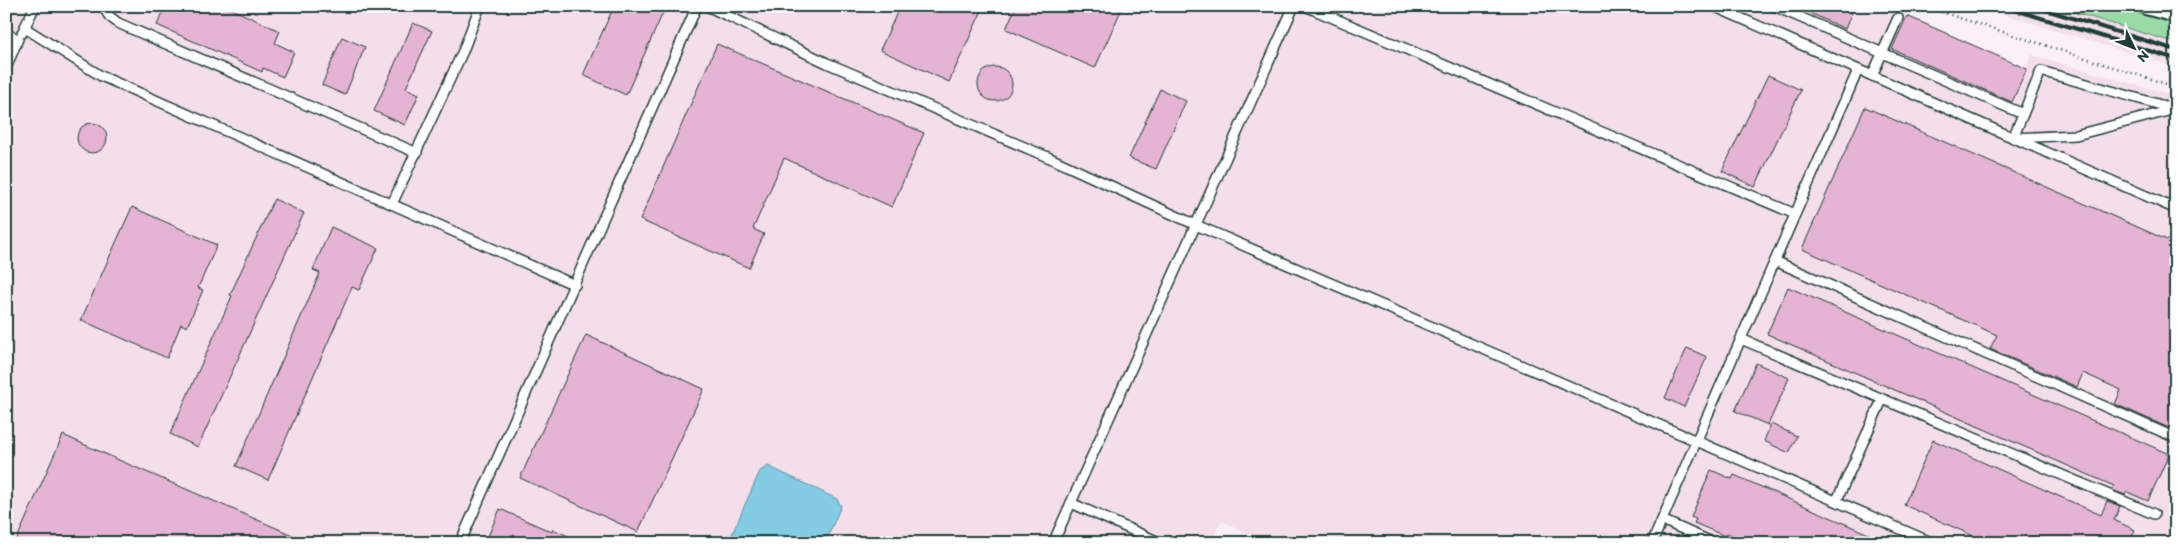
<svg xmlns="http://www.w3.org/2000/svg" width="2182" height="549" font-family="Itim,sans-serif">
	<rect width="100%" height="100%" fill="#faf0f6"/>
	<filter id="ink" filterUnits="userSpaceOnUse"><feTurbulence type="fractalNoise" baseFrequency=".02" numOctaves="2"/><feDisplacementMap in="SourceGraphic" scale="10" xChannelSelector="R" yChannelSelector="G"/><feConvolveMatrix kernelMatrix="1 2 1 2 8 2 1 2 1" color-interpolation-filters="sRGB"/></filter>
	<g filter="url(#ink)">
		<g fill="#f4deec">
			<polygon points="6,6 1884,6 2026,68 2032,55 2176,96 2176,543 1270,543 1221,521 1211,543 6,543"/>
			<polygon points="1976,6 2053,6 2176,43 2176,67"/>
		</g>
		<polygon fill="#98dba7" stroke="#5c8c6e" points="2053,6 2121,6 2176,23 2176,43"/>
		<polygon fill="#83cce4" stroke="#5b939e" points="768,466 837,499 841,506 825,543 728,543 760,471"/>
		<g fill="#e5b3d3" stroke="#1f3d34">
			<polygon points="166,6 225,6 280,31 275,43 294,52 283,77 263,68 262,72 157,25"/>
			<polygon points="614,6 666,6 626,95 583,75"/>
			<polygon points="900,6 984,6 949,82 880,50"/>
			<polygon points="1016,6 1123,6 1095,68 1006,29"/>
			<polygon points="1794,6 1840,6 1852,12 1845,29"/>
			<polygon points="1907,16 2027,69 2012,102 1892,49"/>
			<polygon points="413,23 432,31 406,88 419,94 405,125 374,111"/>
			<polygon points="342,37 365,47 345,95 322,85"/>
			<polygon points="717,44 924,133 892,207 784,158 753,229 764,234 749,268 640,220"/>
			<circle cx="995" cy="84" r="17"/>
			<polygon points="1768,75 1801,90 1755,187 1722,171"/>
			<polygon points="1160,89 1186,101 1156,169 1129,158"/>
			<polygon points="1865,107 2176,244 2176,431 2115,404 2121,390 2083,373 2077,387 1990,349 1997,335 1802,249"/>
			<circle cx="92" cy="138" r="15"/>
			<polygon points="274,199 304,213 198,447 170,434 232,296 230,295"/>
			<polygon points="132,207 217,245 198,288 203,290 187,327 181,324 167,358 81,320"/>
			<polygon points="331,227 378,248 359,290 352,287 268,480 236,466 320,273 313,270"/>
			<polygon points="1788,287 2169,454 2148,501 2127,492 2125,495 2112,490 2114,486 1767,334"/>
			<polygon points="586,335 704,389 638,532 520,478"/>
			<polygon points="1687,348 1707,357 1684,407 1665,398"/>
			<polygon points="1756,363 1789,378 1768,425 1735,411"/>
			<polygon points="1771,424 1797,436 1789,453 1764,441"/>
			<polygon points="63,435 121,461 311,543 15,543"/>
			<polygon points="1933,440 2101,515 2107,501 2120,506 2114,520 2135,530 2129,543 1989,543 1904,505"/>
			<polygon points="1711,470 1732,479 1734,475 1889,543 1750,543 1727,533 1725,536 1694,523 1696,519 1691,517"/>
			<polygon points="500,509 552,532 553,529 583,543 485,543"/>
		</g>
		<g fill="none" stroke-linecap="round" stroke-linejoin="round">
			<g stroke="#1f3d34" stroke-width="12">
				<g id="service">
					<polyline points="103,6 109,16 118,23 417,153"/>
					<polyline points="707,6 827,63 1050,158 1196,225 1933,543"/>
					<polyline points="1305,6 1795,214"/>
					<polyline points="1713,6 2176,209"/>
					<polyline points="1774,6 2023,114"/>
					<polyline points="25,28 101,76 575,285"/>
					<polyline points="22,33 35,6"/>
					<polyline points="6,34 18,39 6,68"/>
					<polyline points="1872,76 1898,18"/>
					<polyline points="2175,109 2041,71 2013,138 2076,135 2176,109"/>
					<polyline points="392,204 463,51 480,6"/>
					<polyline points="1775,261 2176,438"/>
					<polyline points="1741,339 2154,514"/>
					<polyline points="1837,500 1882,400"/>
					<polyline points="1071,503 1161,543"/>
					<polyline points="1662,520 1714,543"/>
					<polyline points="460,543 697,6"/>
					<polyline points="1053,543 1294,6"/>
					<polyline points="1652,543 1858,70"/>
				</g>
			</g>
			<g stroke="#1f3d34" stroke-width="20">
				<polyline id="minor" points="2146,6 2176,14"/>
			</g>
			<polyline stroke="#1f3d34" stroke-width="2.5" stroke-dasharray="1 4" stroke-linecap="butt" points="1922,6 2176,87"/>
			<use href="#service" stroke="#fff" stroke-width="9"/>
			<use href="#minor" stroke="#fff" stroke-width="16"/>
			<g stroke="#1f3d34" stroke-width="4">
				<polyline points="2002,6 2176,59"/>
				<polyline points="2033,6 2176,50"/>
			</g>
		</g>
	</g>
	<rect width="2182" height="549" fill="none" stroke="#fff" stroke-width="25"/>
	<rect x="12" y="12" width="2157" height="524" fill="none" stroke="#1f3d34" stroke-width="2" filter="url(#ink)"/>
	<g transform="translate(2134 48) rotate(133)" stroke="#ffffff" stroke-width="4" paint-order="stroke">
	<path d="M0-4L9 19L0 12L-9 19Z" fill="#1f3d34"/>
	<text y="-8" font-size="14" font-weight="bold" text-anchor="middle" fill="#1f3d34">N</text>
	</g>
</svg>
